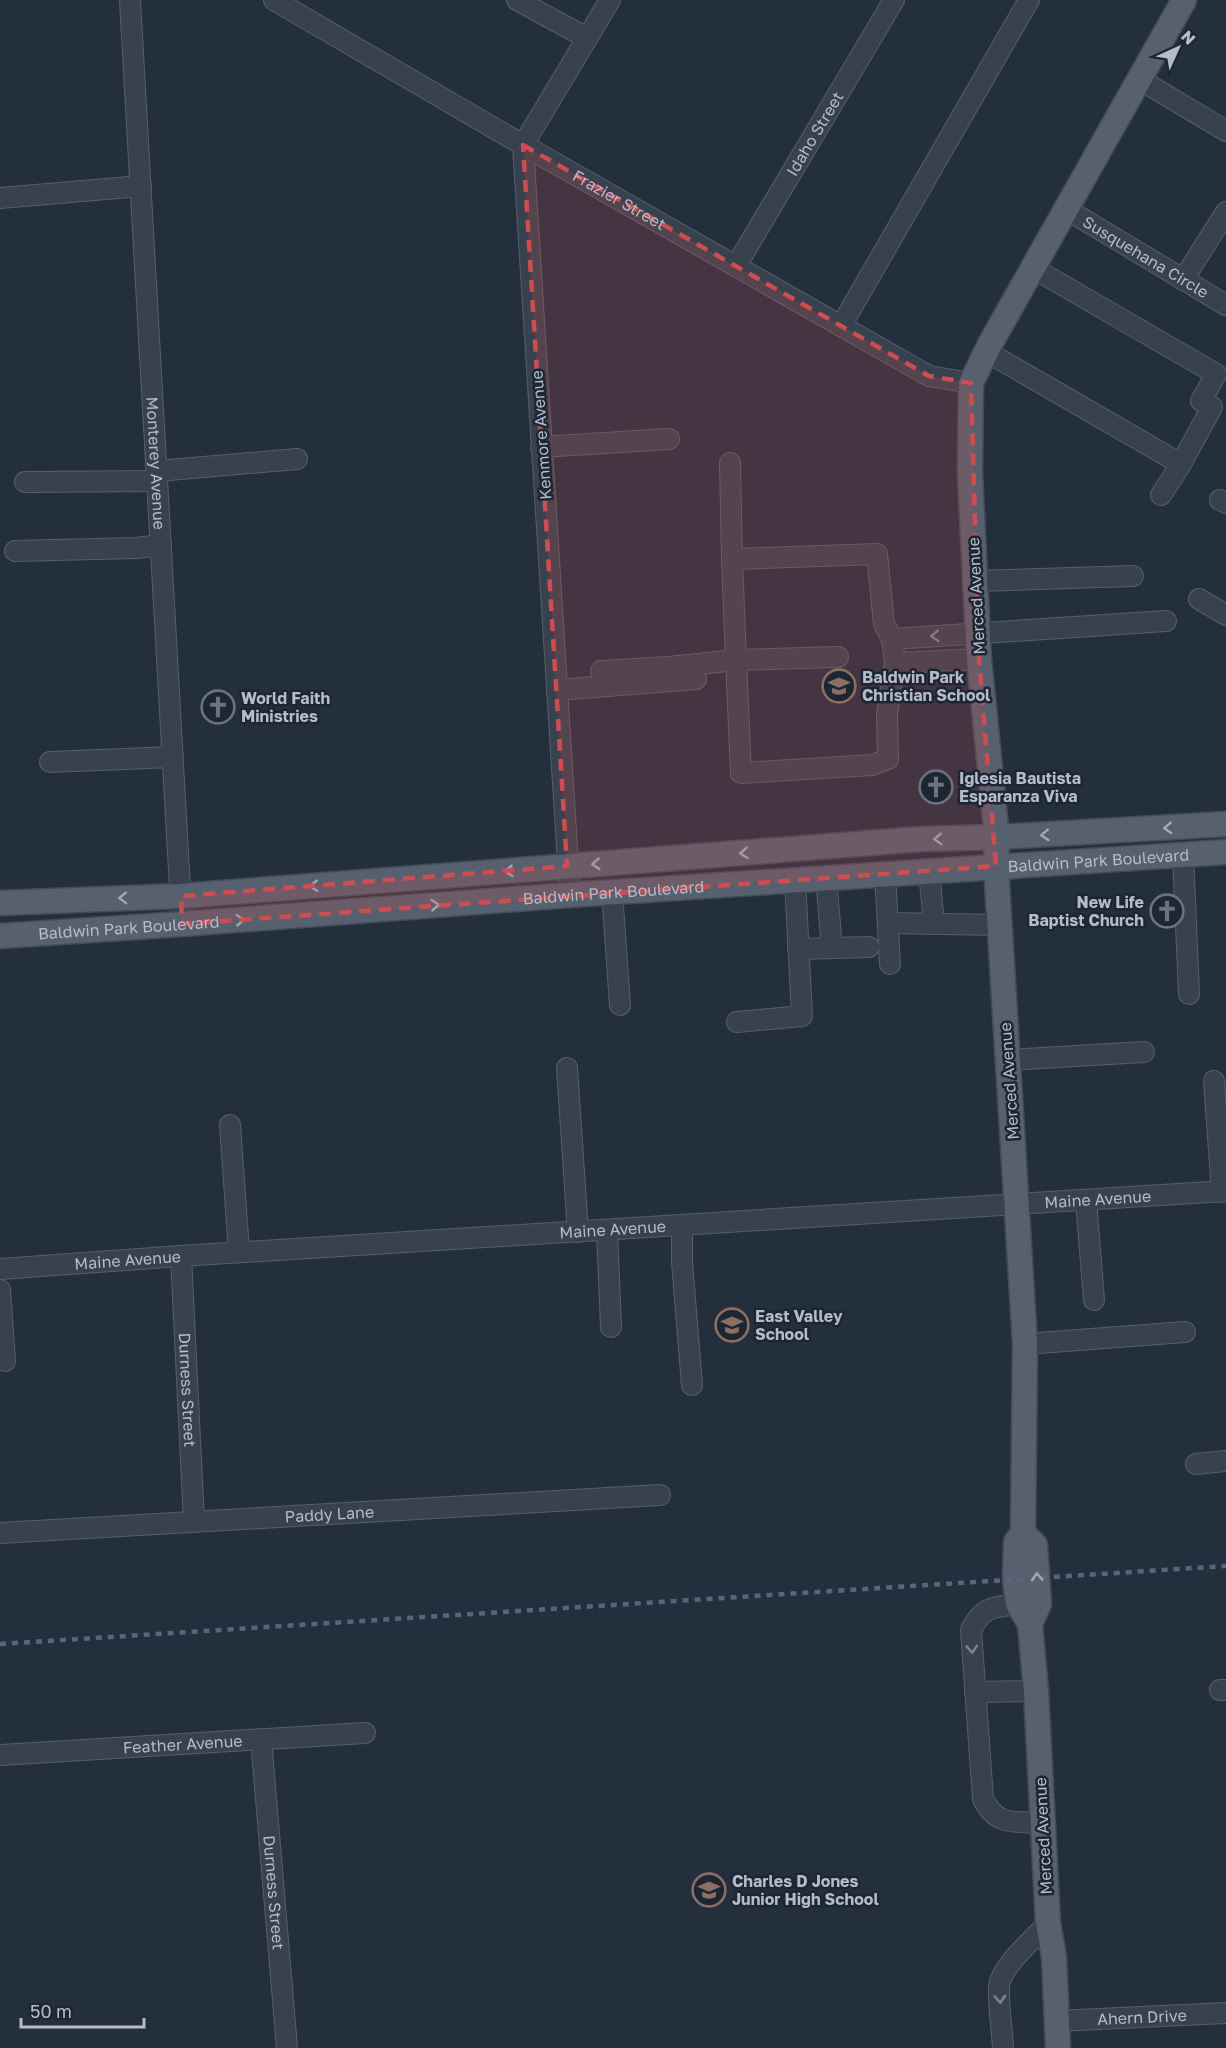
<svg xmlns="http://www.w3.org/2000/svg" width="1226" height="2048" font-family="'Golos Text',sans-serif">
	<rect width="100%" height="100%" fill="#242f3e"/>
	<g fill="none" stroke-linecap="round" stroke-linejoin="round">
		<g stroke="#565f6c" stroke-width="22">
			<g id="minor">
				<path id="s1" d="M130,0l52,924"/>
				<path id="s2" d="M274,0l249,145 406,231 42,7"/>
				<polyline points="517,0 587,38"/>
				<polyline points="1139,79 1226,131"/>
				<polyline points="0,198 141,186"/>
				<path id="s3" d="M1066,209l160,96"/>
				<path id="s4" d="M736,266l158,-266"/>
				<polyline points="1033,268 1216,374 1201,401 1212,407 1181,464 1161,495"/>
				<polyline points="1183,280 1226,212"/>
				<polyline points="841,326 1029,0"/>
				<polyline points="987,352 1181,464"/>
				<polyline points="541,447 669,439"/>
				<polyline points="730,463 732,559"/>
				<polyline points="157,471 297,459"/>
				<polyline points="25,482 157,481"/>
				<polyline points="1220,500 1226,503"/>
				<polyline points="15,551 136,548 161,545"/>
				<polyline points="976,581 1133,576"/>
				<polyline points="1199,599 1226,615"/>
				<polyline points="892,639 1166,621"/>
				<polyline points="895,663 979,659"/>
				<polyline points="601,671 669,667 736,660 732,559 877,554 884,624 892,639 895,663 887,714 888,759 872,765 741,773 736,660 838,657"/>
				<polyline points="557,690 696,679"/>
				<polyline points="50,762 173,757"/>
				<polyline points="1183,855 1189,994"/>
				<polyline points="929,871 934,924"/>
				<polyline points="885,874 890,964"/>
				<polyline points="826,878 832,948"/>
				<polyline points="612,892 620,1005"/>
				<polyline points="570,895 523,145 610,0"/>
				<polyline points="888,923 1000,925"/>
				<polyline points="798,949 869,947"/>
				<polyline points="737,1022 802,1016 795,880"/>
				<polyline points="1008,1060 1144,1052"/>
				<polyline points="567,1068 578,1232"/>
				<polyline points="1214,1081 1222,1192"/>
				<polyline points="230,1125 239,1252"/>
				<polyline points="1086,1200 1094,1300"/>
				<polyline points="682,1225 682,1262 692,1385"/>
				<polyline points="607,1230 611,1327"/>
				<path id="s5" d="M181,1256l13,266"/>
				<path id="s6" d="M0,1269l181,-13 1045,-65"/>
				<polyline points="0,1290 5,1361"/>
				<polyline points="1025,1344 1185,1332"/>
				<polyline points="1196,1464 1226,1461"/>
				<path id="s7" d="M0,1533l660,-38"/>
				<path d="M1018,1604c-24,3 -35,2 -47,26l12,169c14,28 32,22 59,24"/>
				<polyline points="1220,1690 1226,1690"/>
				<polyline points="975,1692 1036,1691"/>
				<path id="s8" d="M261,1739l26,309"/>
				<path id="s9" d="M0,1755l365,-22"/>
				<path id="s10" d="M1056,2021l170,-8"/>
				<path d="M1003,2048c-1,-20 -5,-42 -4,-62 2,-20 36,-48 49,-63"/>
			</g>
		</g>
		<g stroke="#414a57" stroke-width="27">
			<g id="major">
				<polyline points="0,903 181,896 922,839 997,837 1226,824"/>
				<path id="s11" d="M0,936l182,-12 388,-29 656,-43"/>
				<polyline points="1023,1533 1035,1545 1039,1604 1030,1624"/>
				<polyline points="1058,2048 1054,1957 1048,1923 1036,1691 1030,1624 1018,1604 1015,1579 1016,1542 1023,1533 1025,1344 996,866 997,837 979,659 970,473 971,383 990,344 1184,0"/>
			</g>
		</g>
		<use href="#minor" stroke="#38414e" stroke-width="20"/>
		<use href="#major" stroke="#56606e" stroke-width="24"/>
		<polyline stroke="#5a6575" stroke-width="4.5" stroke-dasharray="6 6" stroke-linecap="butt" points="0,1644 1226,1566"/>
	</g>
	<defs><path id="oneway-chevron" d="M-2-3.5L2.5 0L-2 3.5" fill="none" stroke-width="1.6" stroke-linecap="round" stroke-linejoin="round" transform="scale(1.5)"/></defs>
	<g stroke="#7c8592">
		<use href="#oneway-chevron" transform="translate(935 636) rotate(177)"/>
		<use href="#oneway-chevron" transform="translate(972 1649) rotate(86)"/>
		<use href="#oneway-chevron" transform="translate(1000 1999) rotate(87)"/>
	</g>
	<g stroke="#a1aab7">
		<use href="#oneway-chevron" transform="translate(1168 828) rotate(177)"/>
		<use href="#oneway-chevron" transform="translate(1045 835) rotate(177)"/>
		<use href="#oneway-chevron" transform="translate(938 839) rotate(178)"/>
		<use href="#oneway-chevron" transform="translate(744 853) rotate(176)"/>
		<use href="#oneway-chevron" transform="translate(596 864) rotate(176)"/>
		<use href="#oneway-chevron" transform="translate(509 871) rotate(176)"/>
		<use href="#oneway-chevron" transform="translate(314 886) rotate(176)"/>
		<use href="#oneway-chevron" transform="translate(123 898) rotate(178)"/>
		<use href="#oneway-chevron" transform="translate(435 905) rotate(-4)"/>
		<use href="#oneway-chevron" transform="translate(240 920) rotate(-4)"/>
		<use href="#oneway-chevron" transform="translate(1037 1577) rotate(-94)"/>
	</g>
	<path fill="#ce4d50" fill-opacity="0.2" stroke="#ce4d50" stroke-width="4.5" stroke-dasharray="12 8" stroke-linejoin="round" d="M523,145l406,231 42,7 8,276 17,207 -814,58 -1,-28 386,-30z"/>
	<defs>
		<g id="school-ring" transform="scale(1.725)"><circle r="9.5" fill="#1d2633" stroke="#8d6e63" stroke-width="1.5"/><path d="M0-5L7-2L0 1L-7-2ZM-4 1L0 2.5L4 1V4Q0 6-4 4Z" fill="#8d6e63"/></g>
		<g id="church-ring" transform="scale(1.725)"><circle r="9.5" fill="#1d2633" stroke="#6b7280" stroke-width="1.5"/><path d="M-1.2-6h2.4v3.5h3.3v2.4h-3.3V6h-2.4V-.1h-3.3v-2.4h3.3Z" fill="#6b7280"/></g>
	</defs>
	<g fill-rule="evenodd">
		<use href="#school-ring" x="839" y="686"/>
		<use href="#church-ring" x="218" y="707"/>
		<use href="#church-ring" x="936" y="787"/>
		<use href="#church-ring" x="1167" y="911"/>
		<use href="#school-ring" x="732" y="1325"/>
		<use href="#school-ring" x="709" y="1890"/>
	</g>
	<g text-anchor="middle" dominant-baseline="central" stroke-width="5" stroke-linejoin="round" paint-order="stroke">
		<g font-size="16" fill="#b4bcc9" stroke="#1d2633">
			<text stroke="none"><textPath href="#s4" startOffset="154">Idaho Street</textPath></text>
			<text stroke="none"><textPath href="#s2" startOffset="399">Frazier Street</textPath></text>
			<text stroke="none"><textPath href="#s3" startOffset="93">Susquehana Circle</textPath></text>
			<text transform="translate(541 435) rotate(-94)">Kenmore Avenue</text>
			<text stroke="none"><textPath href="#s1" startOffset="464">Monterey Avenue</textPath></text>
			<text transform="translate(976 596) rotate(-93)">Merced Avenue</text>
			<text stroke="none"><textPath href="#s11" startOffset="1101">Baldwin Park Boulevard</textPath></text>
			<text stroke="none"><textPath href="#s11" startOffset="615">Baldwin Park Boulevard</textPath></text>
			<text stroke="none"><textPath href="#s11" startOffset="129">Baldwin Park Boulevard</textPath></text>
			<text transform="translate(1009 1081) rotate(-94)">Merced Avenue</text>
			<text stroke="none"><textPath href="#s6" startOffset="1100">Maine Avenue</textPath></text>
			<text stroke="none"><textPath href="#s6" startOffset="614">Maine Avenue</textPath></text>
			<text stroke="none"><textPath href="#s6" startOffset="128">Maine Avenue</textPath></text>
			<text stroke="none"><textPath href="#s5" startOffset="134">Durness Street</textPath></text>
			<text stroke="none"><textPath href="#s7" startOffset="330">Paddy Lane</textPath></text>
			<text stroke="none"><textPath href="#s9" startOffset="183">Feather Avenue</textPath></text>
			<text transform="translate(1043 1836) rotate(-93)">Merced Avenue</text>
			<text stroke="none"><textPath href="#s8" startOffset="154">Durness Street</textPath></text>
			<text stroke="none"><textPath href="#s10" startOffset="86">Ahern Drive</textPath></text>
		</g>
		<g font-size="16" font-weight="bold" fill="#b4bcc9" stroke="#1d2633" text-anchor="start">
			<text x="862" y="677">Baldwin Park<tspan x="862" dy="18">Christian School</tspan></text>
			<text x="241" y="698">World Faith<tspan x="241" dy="18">Ministries</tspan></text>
			<text x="959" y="778">Iglesia Bautista<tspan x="959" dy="18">Esparanza Viva</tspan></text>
			<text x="1144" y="902" text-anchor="end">New Life<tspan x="1144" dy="18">Baptist Church</tspan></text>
			<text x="755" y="1316">East Valley<tspan x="755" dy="18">School</tspan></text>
			<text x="732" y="1881">Charles D Jones<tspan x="732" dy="18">Junior High School</tspan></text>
		</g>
	</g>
	<g transform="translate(1178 48) rotate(45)" stroke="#1d2633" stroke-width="4.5" paint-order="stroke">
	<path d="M0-4.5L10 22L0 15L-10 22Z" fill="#b4bcc9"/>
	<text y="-9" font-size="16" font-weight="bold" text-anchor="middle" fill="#b4bcc9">N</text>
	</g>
	<path d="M21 2018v9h123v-9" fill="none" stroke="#b4bcc9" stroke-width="3"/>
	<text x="30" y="2018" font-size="18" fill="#b4bcc9" stroke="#1d2633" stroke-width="4.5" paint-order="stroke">50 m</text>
</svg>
